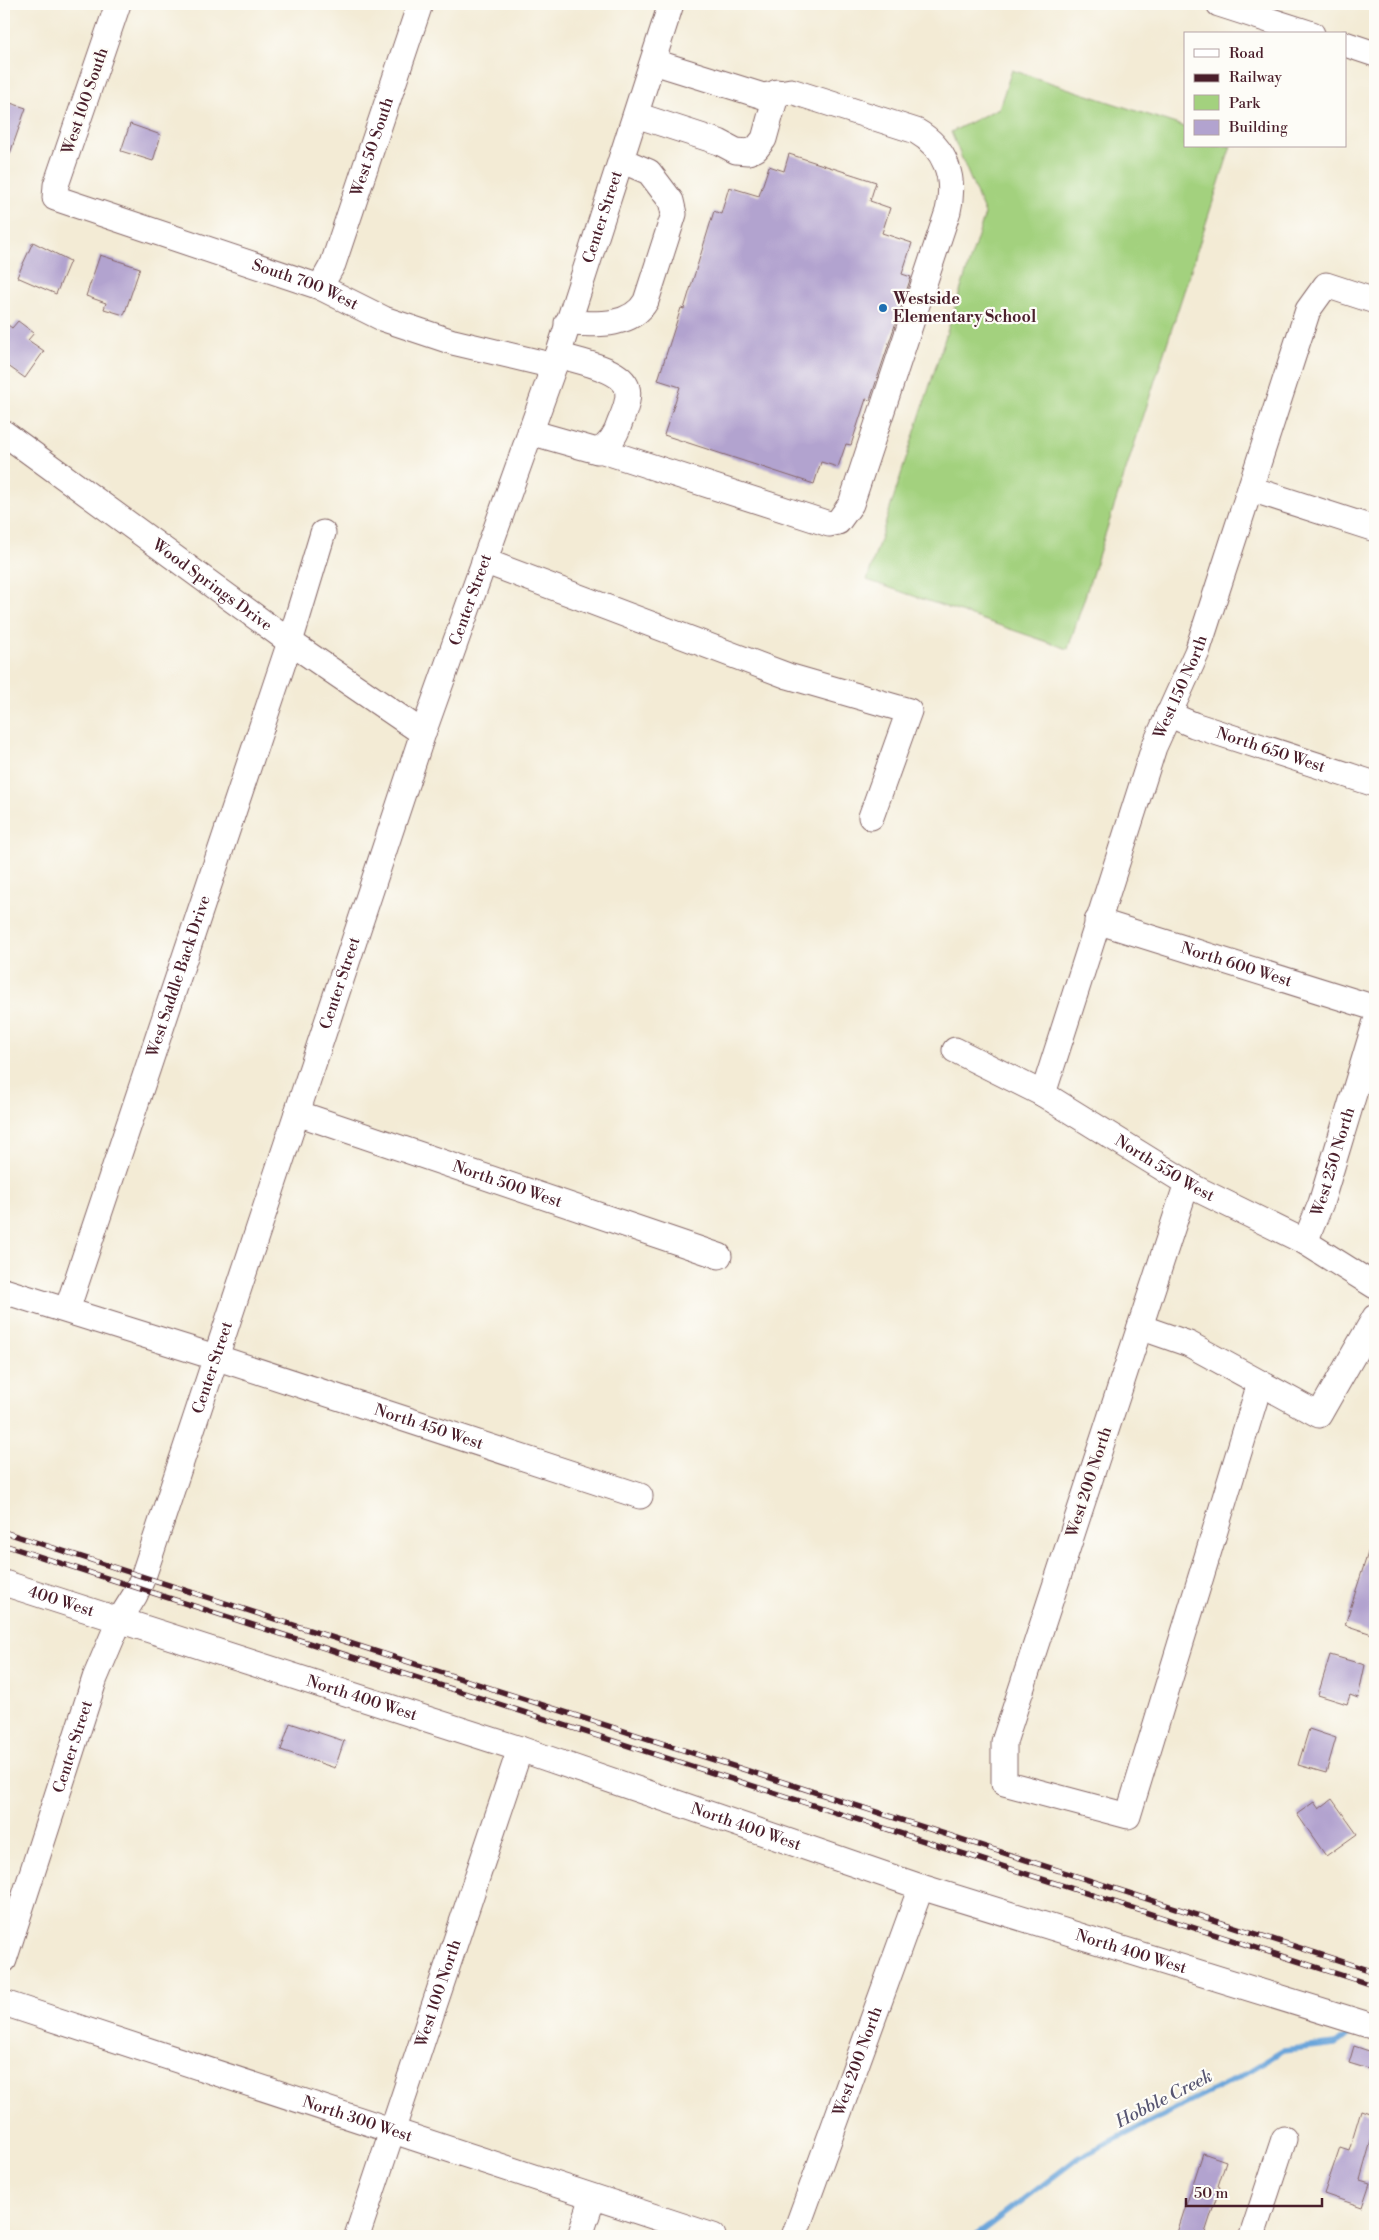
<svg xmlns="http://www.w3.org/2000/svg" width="1379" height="2240" font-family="'Libre Bodoni',serif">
	<rect width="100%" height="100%" fill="#fdfcf7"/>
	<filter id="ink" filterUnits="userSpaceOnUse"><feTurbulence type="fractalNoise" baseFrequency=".02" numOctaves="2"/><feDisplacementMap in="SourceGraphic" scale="10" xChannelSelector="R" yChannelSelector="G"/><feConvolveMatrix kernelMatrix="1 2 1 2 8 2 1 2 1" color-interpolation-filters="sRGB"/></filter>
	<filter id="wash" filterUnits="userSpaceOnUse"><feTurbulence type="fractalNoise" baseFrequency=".0096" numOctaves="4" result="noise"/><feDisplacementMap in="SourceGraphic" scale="20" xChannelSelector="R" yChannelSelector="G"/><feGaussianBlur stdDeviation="1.12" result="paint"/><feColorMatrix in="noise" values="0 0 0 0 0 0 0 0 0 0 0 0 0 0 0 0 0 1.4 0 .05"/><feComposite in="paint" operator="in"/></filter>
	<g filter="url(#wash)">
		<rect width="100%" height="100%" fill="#f3ebd5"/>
		<polygon fill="#a3d17e" stroke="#767854" points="1012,70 1185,127 1185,146 1231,146 1068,649 867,580 985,214 951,132 999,108"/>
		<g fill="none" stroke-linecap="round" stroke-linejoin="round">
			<polyline stroke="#6aa5da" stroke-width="5.5" points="976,2236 1078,2158 1236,2079 1284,2050 1336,2044 1355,2029"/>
		</g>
		<g id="blocks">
			<g fill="#b2a3cf">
				<polygon points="4,101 26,108 7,162 4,161"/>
				<polygon points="130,124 161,135 153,161 121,151"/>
				<polygon points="789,154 876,182 870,201 890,208 882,233 912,243 902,274 911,277 870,400 866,399 851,445 846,444 838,467 821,462 814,484 664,435 680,387 658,380 681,308 684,309 714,211 721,214 729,187 759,196 769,166 784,171"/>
				<polygon points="33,242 70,261 56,294 17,277"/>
				<polygon points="100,255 140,268 124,315 104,309 106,303 86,296"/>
				<polygon points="18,321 34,333 28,340 44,351 25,378 4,363 4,322 12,328"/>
				<polygon points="1372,1540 1375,1540 1375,1635 1345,1625"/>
				<polygon points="1330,1655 1365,1665 1358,1698 1350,1695 1347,1704 1318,1695"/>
				<polygon points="290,1723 344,1741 335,1768 281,1750"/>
				<polygon points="1309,1729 1336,1738 1326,1773 1298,1765"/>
				<polygon points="1332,1799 1357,1834 1326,1856 1297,1814 1314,1802 1319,1809"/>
				<polygon points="1354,2046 1375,2053 1375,2071 1349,2063"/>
				<polygon points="1361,2110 1375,2115 1375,2127 1360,2180 1370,2183 1362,2207 1324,2194 1340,2147 1349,2150"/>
				<polygon points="1203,2153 1226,2161 1218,2186 1220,2187 1204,2236 1176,2236"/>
			</g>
		</g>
	</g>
	<g filter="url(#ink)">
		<use href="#blocks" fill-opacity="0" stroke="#856666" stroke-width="1"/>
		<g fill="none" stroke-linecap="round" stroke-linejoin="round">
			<g stroke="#856666" stroke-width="27">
				<g id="minor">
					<path id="s1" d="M118,4l-62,181 -1,13 265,89 64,32 69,23 101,24"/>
					<polyline points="1219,4 1312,34"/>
					<polyline points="1345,44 1375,54"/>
					<polyline points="636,115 719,142 736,151 748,152 756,149 764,139 777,92"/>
					<path id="s2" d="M320,287l13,-23 87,-260"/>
					<path d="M567,323c27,1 64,5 79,-22l28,-87 -3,-13 -22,-29 -28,-12"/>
					<path d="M530,432l67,19c13,-5 19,-16 23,-29 4,-9 10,-24 7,-34 -6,-20 -51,-27 -69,-33"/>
					<path id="s3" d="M4,433l286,209 133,91"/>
					<path d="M600,450l229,74 9,-2 13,-18 97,-293c8,-33 -2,-63 -32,-80l-125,-40 -28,5 -109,-34"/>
					<polyline points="1251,489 1375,529"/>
					<polyline points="484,561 788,676 909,711 871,817"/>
					<path id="s4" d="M1168,714l26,11 181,59"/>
					<path id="s5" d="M1097,921l278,87"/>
					<path id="s6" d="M955,1050l88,44 152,94 110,54 70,44"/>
					<path id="s7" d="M1043,1094l111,-347 43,-95 111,-342 18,-25 49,16"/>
					<path id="s8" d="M297,1113l422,143"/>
					<polyline points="1187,1183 1004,1742 1004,1783 1128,1816 1260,1383"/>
					<path id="s9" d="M1305,1242l16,-39 54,-179"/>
					<path id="s10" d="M4,1291l214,67 422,138"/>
					<path id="s11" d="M67,1310l223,-668 33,-109"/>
					<polyline points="1140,1327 1189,1344 1319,1415 1375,1317"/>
					<path id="s12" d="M4,1583l516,166 401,138 454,140"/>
					<path id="s13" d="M4,1960l91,-282 25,-59 15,-24 8,-18 280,-844 135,-378 113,-351"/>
					<path id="s14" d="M4,2003l709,233"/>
					<path id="s15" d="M357,2236l163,-487"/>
					<polyline points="580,2236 593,2197"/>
					<path id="s16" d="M794,2236l127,-349"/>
					<polyline points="1252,2236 1284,2139"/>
				</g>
			</g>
			<use href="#minor" stroke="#fff" stroke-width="25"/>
			<g stroke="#4a1f2b" stroke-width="5.5">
				<g id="rail">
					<polyline points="4,1532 1375,1972"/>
					<polyline points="4,1545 1375,1986"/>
				</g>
			</g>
			<use href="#rail" stroke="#fdfcf7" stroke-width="4" stroke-dasharray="11" stroke-linecap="butt"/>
		</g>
	</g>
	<circle fill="#1f6fb2" stroke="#fdfcf7" stroke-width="2" cx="883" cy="308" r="5"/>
	<g text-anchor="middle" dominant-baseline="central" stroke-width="4.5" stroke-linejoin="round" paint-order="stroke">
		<g font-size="16" fill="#4a1f2b" stroke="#fdfcf7">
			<text transform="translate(85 101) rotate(-71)">West 100 South</text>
			<text stroke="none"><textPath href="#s2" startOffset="150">West 50 South</textPath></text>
			<text stroke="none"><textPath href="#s13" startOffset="1844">Center Street</textPath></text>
			<text stroke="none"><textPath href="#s1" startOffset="469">South 700 West</textPath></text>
			<text stroke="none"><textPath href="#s3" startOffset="258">Wood Springs Drive</textPath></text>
			<text stroke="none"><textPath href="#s13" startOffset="1439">Center Street</textPath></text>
			<text stroke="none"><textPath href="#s7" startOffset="430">West 150 North</textPath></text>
			<text stroke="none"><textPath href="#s4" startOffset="109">North 650 West</textPath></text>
			<text stroke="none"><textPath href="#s5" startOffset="146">North 600 West</textPath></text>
			<text stroke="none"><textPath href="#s11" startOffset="352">West Saddle Back Drive</textPath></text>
			<text stroke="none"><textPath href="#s13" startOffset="1034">Center Street</textPath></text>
			<text stroke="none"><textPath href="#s9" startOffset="85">West 250 North</textPath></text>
			<text stroke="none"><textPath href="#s6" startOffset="241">North 550 West</textPath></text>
			<text stroke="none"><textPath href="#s8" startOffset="222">North 500 West</textPath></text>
			<text stroke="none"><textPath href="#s13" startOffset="629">Center Street</textPath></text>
			<text stroke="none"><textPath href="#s10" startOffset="446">North 450 West</textPath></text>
			<text transform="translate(1089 1482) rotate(-72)">West 200 North</text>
			<text stroke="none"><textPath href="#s12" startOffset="60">400 West</textPath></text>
			<text stroke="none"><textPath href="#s12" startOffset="376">North 400 West</textPath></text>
			<text stroke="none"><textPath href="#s13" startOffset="224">Center Street</textPath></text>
			<text stroke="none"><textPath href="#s12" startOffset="781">North 400 West</textPath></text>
			<text stroke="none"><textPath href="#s12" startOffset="1186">North 400 West</textPath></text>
			<text stroke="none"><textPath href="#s15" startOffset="256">West 100 North</textPath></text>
			<text stroke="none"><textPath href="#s16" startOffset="186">West 200 North</textPath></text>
			<text stroke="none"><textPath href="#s14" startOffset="372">North 300 West</textPath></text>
		</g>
		<g font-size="16" font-weight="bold" fill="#4a1f2b" stroke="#fdfcf7" text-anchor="start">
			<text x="893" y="299">Westside<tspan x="893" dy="18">Elementary School</tspan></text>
		</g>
		<g font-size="18" font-style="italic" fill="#575571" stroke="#fdfcf7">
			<text transform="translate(1164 2099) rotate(-27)">Hobble Creek</text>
		</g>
	</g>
	<rect width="1379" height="2240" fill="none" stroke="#fdfcf7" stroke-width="20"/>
	<rect x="1184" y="32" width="162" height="115" fill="#fdfcf7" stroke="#b5a4a5"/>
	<rect x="1194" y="49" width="25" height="8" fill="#ffffff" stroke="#b5a4a5"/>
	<text x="1229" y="58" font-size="15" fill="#4a1f2b">Road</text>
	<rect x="1194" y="74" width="25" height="8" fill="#4a1f2b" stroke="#b5a4a5"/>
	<text x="1229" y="82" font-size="15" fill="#4a1f2b">Railway</text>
	<rect x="1194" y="95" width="25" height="15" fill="#a3d17e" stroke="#b5a4a5"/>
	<text x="1229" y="108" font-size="15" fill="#4a1f2b">Park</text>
	<rect x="1194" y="120" width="25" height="15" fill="#b2a3cf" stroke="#b5a4a5"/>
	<text x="1229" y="132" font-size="15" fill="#4a1f2b">Building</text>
	<path d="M1186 2198v8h136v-8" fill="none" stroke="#4a1f2b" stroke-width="2.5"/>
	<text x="1194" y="2198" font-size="15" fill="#4a1f2b" stroke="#fdfcf7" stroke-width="4" paint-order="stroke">50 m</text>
</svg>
